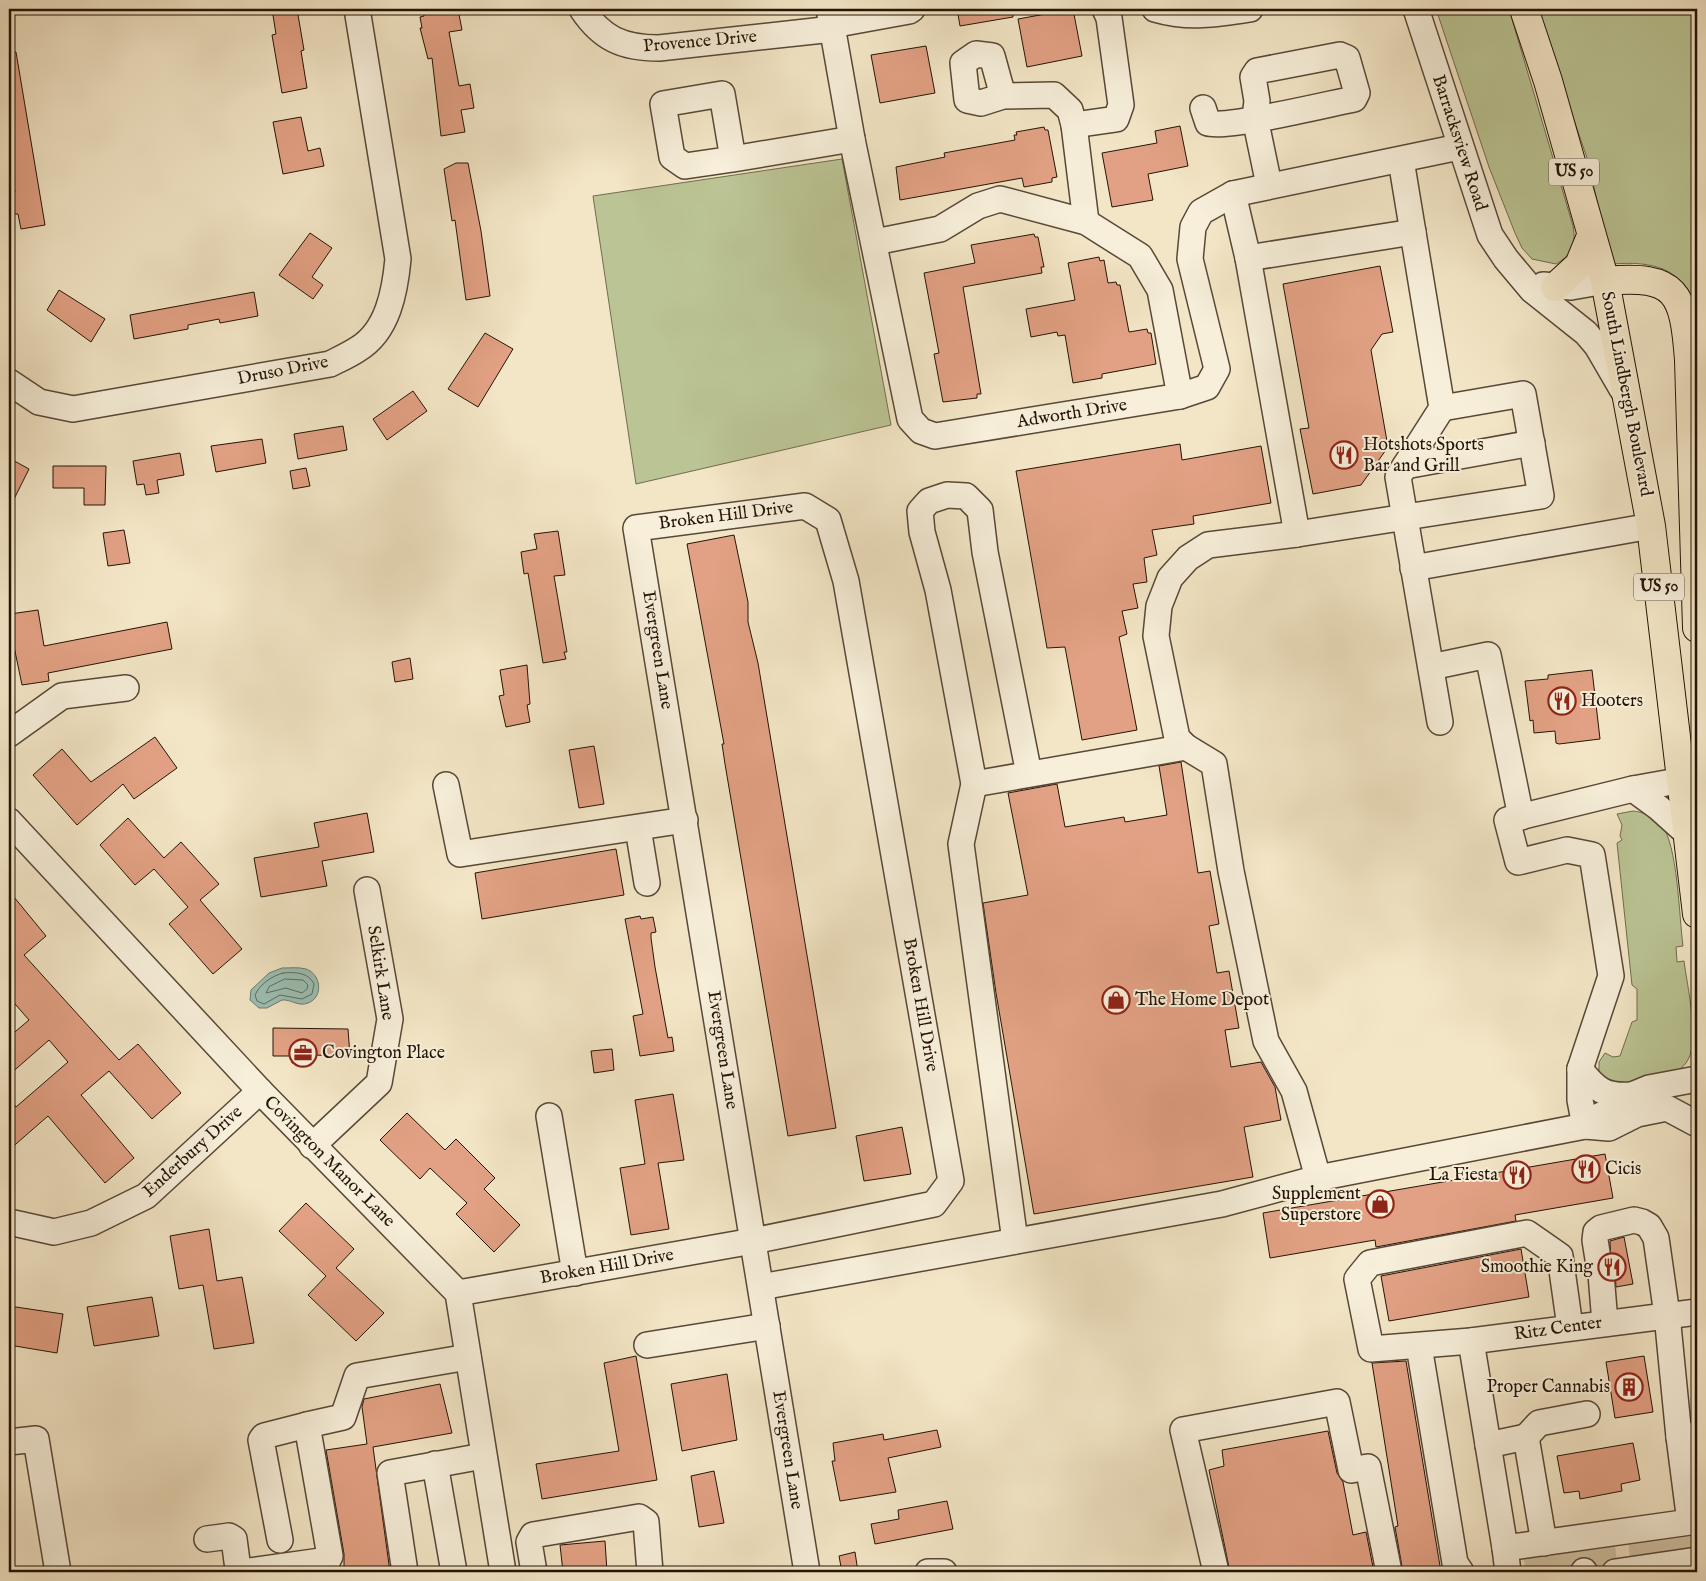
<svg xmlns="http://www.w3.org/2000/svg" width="1706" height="1581" font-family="'IM FELL English',serif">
	<rect width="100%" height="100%" fill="#f3e6c6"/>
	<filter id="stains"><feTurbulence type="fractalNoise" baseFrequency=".004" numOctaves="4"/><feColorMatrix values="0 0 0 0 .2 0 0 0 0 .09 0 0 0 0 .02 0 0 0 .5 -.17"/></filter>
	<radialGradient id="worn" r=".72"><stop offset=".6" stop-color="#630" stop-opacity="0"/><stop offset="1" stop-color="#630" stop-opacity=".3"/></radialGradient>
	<g fill="#bbc494" stroke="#706c4e">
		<path d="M1436,9h73l64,217c3,19 1,27 -17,38l-24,-5 -10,-11 -7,-15 -26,-66z"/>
		<path d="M1536,9h161v140l-2,2 2,158c-14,-42 -45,-48 -85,-45l-25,-106z"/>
		<polygon points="842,159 891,425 636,484 593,196"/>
		<path d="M1633,811c10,1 21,5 28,13 17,20 18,93 22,122l-7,1 1,15 7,-1c3,25 17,83 2,102 -14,19 -55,20 -75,21l-12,-11v-11l6,-9 8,4 7,-1 12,-34 5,-2v-31l-5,-4 -15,-142 5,-3 -2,-4 2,-11 -5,-11z"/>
	</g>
	<path fill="#9bc0b4" stroke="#6b7b6f" d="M282,968c8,0 17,-1 24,1 15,5 18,28 2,34 -10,4 -17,-4 -26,-3l-15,8h-8l-9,-8 1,-10 18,-17z"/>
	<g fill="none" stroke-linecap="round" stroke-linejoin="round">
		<g stroke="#606a5e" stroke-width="1">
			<path d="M283,973c12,-1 25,-1 31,11l-2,10 -10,5 -22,-4 -16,9 -7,-3 -2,-6c5,-11 17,-19 28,-22z"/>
			<polygon points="285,979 303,980 308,985 307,989 302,993 286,988 266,993 269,987"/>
		</g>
	</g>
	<g fill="#e2a184" stroke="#241407">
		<polygon points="272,9 297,9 304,50 301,51 307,88 282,93 272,35 276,34"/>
		<polygon points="423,9 458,9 462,30 449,32 459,86 470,84 474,108 461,110 465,132 441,136 432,58 428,59 420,28 422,28 420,17 424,16"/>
		<polygon points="957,9 1013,9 1013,17 960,26"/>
		<polygon points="1073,9 1082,56 1027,67 1018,19"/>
		<polygon points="926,46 935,93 880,103 871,55"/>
		<polygon points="9,52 16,52 45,225 21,229 18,214 14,214 10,193 15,192 9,159"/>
		<polygon points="301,117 308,151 320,148 324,166 283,174 273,122"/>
		<polygon points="1180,126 1188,166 1148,174 1153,200 1112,207 1102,153 1157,143 1155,131"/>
		<polygon points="1044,127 1045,130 1048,130 1057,177 1052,178 1052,182 1024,187 1022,178 900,200 896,167 945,157 944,153 1015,140 1014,135 1017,135 1016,132"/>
		<polygon points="456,163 468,163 481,231 490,296 466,300 455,220 452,221 444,169"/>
		<polygon points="310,233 332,248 312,277 323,285 313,299 279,275"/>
		<polygon points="1034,234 1035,237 1038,237 1044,267 1041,267 1042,273 963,287 981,394 977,394 977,398 943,402 934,354 939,353 924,273 975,263 971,245"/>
		<polygon points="1099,257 1100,261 1104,260 1108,283 1116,282 1117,285 1120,285 1129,332 1147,329 1148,333 1151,333 1156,364 1102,374 1102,378 1073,383 1065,335 1058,336 1057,332 1031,337 1026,309 1075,300 1068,263"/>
		<polygon points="1380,266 1393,332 1382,334 1371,350 1388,447 1361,485 1313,494 1300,429 1309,428 1283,284"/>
		<polygon points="59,290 105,319 91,342 47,310"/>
		<polygon points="254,292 258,316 220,323 219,319 188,325 188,329 134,339 130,315"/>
		<polygon points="485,333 513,349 478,407 448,389"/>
		<polygon points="413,391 427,411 387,440 373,419"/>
		<polygon points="343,426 347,450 298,459 294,434"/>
		<polygon points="262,439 266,463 216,472 211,446"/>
		<polygon points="1180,444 1182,460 1261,446 1271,503 1193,516 1194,524 1152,530 1157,555 1144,558 1147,582 1133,584 1138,608 1122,611 1127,634 1119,637 1137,730 1082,740 1065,647 1047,648 1016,471"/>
		<polygon points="180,453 184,475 157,480 159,493 146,495 144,484 137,485 133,461"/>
		<polygon points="9,458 29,469 9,509"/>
		<polygon points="53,466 106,466 105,505 84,505 84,488 53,488"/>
		<polygon points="306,468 310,486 293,489 290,471"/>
		<polygon points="124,530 130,563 108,566 103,533"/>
		<polygon points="558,531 565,575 554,576 567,652 564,652 566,659 543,663 528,573 524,574 521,552 537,549 534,534"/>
		<polygon points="734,535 748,602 748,622 758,663 836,1128 788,1136 725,764 722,744 724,744 687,544"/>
		<polygon points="38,610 44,646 167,622 172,649 48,673 49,681 22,685 11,632 13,632 10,614"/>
		<polygon points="410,658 413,679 395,682 392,662"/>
		<polygon points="527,665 530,704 527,705 530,722 506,727 499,696 504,695 500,670"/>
		<polygon points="1592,670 1600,739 1559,744 1556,743 1555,731 1534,733 1533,720 1530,721 1525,681 1548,679 1548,675"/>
		<polygon points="155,737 177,768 134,799 123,784 77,825 33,775 62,749 91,782"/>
		<polygon points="594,746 604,804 579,808 569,750"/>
		<polygon points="1181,762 1198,873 1210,871 1219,924 1209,926 1217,973 1229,971 1239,1028 1225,1030 1231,1067 1261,1062 1275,1087 1281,1120 1244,1127 1253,1177 1034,1214 996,993 983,903 1028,895 1008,793 1057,784 1065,827 1124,817 1125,822 1167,815 1159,766"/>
		<polygon points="367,813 374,852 322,861 327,886 261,897 254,858 319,847 314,823"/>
		<polygon points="128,818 164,858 181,842 219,884 200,900 242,949 213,974 169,924 188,907 154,869 135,885 100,845"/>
		<polygon points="616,849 624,895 482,919 475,873"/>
		<polygon points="9,891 46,936 24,955 119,1060 138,1044 181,1093 152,1119 109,1071 81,1095 134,1158 105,1183 48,1116 9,1150 9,1097 16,1107 68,1062 49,1040 9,1075 9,1037 29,1020 9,997"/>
		<polygon points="640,916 641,919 653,917 656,932 651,933 651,938 655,967 668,1038 672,1037 674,1051 640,1056 633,1016 643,1014 625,919"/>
		<polygon points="273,1028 348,1029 350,1056 311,1055 311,1063 292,1063 292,1056 273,1056"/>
		<polygon points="612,1049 614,1070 594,1073 591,1051"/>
		<polygon points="673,1094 684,1160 658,1163 669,1229 631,1235 620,1168 645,1164 635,1100"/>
		<polygon points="407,1113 445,1150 456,1139 495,1178 484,1189 520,1225 494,1252 456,1214 467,1203 430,1168 420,1179 380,1140"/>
		<polygon points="902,1127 911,1174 864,1181 856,1136"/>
		<polygon points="1605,1154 1613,1198 1515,1215 1516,1221 1376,1247 1375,1240 1270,1258 1263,1213"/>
		<polygon points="306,1203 354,1249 336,1268 384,1313 356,1341 308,1295 326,1276 279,1231"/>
		<polygon points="209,1229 217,1281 242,1277 254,1343 214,1349 203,1285 179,1289 170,1236"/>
		<polygon points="1624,1237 1633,1284 1616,1287 1615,1272 1611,1264 1610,1241"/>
		<polygon points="1521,1249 1529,1297 1389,1321 1381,1276"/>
		<polygon points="152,1297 159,1336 94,1346 87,1307"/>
		<polygon points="9,1306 63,1314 57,1353 9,1345"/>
		<polygon points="636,1356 657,1480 542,1499 536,1464 619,1451 604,1363"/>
		<polygon points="1644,1356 1653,1412 1615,1418 1606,1362"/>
		<polygon points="1406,1361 1441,1572 1403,1572 1395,1527 1398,1526 1372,1363"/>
		<polygon points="727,1374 737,1440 682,1451 671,1384"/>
		<polygon points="440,1384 452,1433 373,1447 390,1572 344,1572 344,1554 326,1450 367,1444 362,1407 364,1399"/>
		<polygon points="937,1430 941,1447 888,1458 896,1492 840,1501 832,1461 835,1461 833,1443 883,1434 884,1440"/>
		<polygon points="1328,1431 1337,1473 1343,1482 1353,1535 1366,1532 1374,1572 1230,1572 1209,1470 1224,1466 1222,1450"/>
		<polygon points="1633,1443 1640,1480 1621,1484 1622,1491 1580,1499 1579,1491 1564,1493 1557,1456"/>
		<polygon points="714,1471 724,1523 699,1527 691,1476"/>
		<polygon points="947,1501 953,1529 875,1544 871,1524 899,1519 898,1510"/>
		<polygon points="605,1541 607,1572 563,1572 560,1545"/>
		<polygon points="855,1552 858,1572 842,1572 839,1556"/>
	</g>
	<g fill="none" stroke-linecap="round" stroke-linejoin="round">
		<g stroke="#d4c6a9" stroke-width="25" stroke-dasharray="25 12" stroke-linecap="butt">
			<polyline points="1681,1528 1684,1556"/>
			<polyline points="1661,1530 1664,1560"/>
			<polyline points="1640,1534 1643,1564"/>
			<polyline points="1602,1541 1605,1568"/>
			<polyline points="1579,1544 1584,1571"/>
			<polyline points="1558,1547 1562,1572"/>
			<polyline points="1535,1552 1539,1572"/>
		</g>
		<g stroke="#584837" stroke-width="28">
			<g id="minor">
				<path d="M582,9c20,30 41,39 77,39l174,-19"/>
				<polyline points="829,9 852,139 910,419 921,431 935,436 1180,396 1207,387 1217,369 1190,259 1193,227 1201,212 1233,194 1459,147"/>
				<path d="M1155,9c34,10 60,5 95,0"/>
				<polyline points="1416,9 1490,235 1506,259 1532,290 1586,333 1597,346 1622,389"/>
				<polyline points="832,25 909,11 912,9"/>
				<polyline points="1003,96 992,56 976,54 963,63 967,100 981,103 1003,96 1054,95 1070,110 1074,125 1086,222"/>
				<path d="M1203,108l5,15c18,6 120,-19 146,-24l3,-6 -10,-35 -7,-3 -83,16 -4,6 4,24 -2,17 14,67"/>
				<polyline points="1074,125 1116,119 1121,105 1109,18 1105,9"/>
				<polyline points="733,159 685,166 672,157 663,104 722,94 733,159 852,139"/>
				<polyline points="1401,160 1442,408 1398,477 1440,722"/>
				<polyline points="1233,194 1248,258 1297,534"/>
				<polyline points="875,242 940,229 978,206 1000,199 1086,222 1140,256 1160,290 1180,396"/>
				<polyline points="1248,258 1413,232"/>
				<polyline points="1543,285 1571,287 1605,281"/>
				<path d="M9,382l30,20 34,7 257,-45c10,-5 19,-9 28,-15 30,-18 37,-58 40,-90l-41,-250"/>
				<polyline points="1442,408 1523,394 1541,496 1297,534 1208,545 1188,558 1170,578 1159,606 1156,636 1177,738 1186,747 1214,764 1231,871 1266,1041 1294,1091 1318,1178 1585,1126 1609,1128 1637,1114 1667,1108 1697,1124"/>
				<polyline points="1405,466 1532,443"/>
				<polyline points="1413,568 1651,526"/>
				<polyline points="1431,667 1488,655 1521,817"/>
				<polyline points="9,734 62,696 126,688"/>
				<polyline points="1029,774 985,552 980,510 966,496 947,495 929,501 920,511 922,532 938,590 974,784 1186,747"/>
				<polyline points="974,784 961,844 1015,1241"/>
				<polyline points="446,785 460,854 685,820"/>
				<polyline points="1633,789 1659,808 1689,835"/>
				<polyline points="9,821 260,1091 458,1293 503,1572"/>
				<polyline points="638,828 647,883"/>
				<path d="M1580,1069c16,21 25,28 52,26"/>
				<polyline points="549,1116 575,1273"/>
				<polyline points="1599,1116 1616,1108 1632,1095 1649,1088 1697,1079"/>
				<polyline points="1585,1126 1580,1100 1580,1069 1611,976 1592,855 1567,850 1518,862 1507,820 1633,789 1683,780"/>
				<polyline points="312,1146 379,1083 390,1019 367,890"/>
				<polyline points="9,1222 54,1232 91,1223 146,1196 260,1091"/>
				<polyline points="1598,1259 1595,1240 1596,1232 1601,1228 1634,1220 1642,1222 1649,1226 1656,1238 1667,1315 1679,1437"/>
				<polyline points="1601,1274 1605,1323"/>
				<polyline points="761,1287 1222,1204 1318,1178"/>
				<polyline points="458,1293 753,1241 934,1204 951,1181 846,581 828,520 805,506 636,528 807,1572"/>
				<polyline points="1570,1327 1560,1256 1527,1233 1370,1263 1357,1279 1371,1349 1471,1341 1697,1312"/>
				<polyline points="1471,1341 1505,1548 1690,1522 1679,1437 1697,1435"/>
				<polyline points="647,1345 767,1326"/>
				<polyline points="1419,1346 1455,1563 1461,1572"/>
				<polyline points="1526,1437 1539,1423 1587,1414"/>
				<polyline points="9,1442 36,1439 58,1572"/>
				<polyline points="1488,1445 1526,1437 1544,1543"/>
				<polyline points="435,1464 454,1572"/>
				<polyline points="207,1539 229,1536 234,1539 238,1569 242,1572 328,1560 330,1556 307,1425 343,1417 357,1376 468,1357"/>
				<polyline points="280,1540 261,1440 264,1436 307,1425"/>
				<polyline points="1505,1548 1508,1572"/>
				<polyline points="1584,1571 1584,1572"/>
				<polyline points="405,1572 390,1473 483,1456"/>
				<polyline points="534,1572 529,1542 533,1535 639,1517 646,1522 650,1572"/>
				<polyline points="928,1572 944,1572"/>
				<polyline points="1216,1572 1183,1430 1337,1402 1351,1470 1368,1467 1389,1572"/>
				<polyline points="1615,1572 1697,1560"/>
			</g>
		</g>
		<g stroke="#241407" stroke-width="30">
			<path id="major" d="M1697,628l-8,-268c-5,-67 -12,-86 -84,-79l46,245 46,388"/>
		</g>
		<g stroke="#241407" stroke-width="30">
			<g id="highway">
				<polyline points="1524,9 1548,81 1605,281"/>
				<polyline points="1555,287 1579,265 1591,236"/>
				<polyline points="1683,780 1697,776"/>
			</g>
		</g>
		<use href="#minor" stroke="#f7efda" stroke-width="25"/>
		<use href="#major" stroke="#f3e6c6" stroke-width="28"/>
		<use href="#highway" stroke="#f3e6c6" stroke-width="28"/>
	</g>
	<defs>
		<g id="restaurant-ring" transform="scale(1.4375)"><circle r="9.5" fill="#f7efda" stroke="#8f2418" stroke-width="1.5"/><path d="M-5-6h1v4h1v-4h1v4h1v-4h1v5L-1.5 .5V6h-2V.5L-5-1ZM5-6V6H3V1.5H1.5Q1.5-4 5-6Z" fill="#8f2418"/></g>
		<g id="shop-ring" transform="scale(1.4375)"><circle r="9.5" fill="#f7efda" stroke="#8f2418" stroke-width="1.5"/><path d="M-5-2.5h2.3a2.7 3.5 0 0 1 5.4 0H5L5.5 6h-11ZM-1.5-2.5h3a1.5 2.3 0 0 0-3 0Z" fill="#8f2418"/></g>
		<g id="office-ring" transform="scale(1.4375)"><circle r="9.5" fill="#f7efda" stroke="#8f2418" stroke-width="1.5"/><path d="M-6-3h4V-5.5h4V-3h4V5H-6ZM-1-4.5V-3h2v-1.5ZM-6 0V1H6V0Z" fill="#8f2418"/></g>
		<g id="building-ring" transform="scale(1.4375)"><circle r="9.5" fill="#f7efda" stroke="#8f2418" stroke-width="1.5"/><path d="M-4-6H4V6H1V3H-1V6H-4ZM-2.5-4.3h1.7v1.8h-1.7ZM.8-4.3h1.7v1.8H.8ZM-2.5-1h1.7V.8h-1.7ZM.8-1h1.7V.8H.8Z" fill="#8f2418"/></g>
	</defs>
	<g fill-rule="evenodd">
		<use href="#restaurant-ring" x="1344" y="455"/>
		<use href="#restaurant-ring" x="1562" y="701"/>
		<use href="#shop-ring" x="1116" y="1000"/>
		<use href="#office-ring" x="303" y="1053"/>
		<use href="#restaurant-ring" x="1586" y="1169"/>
		<use href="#restaurant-ring" x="1517" y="1175"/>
		<use href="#shop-ring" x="1380" y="1204"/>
		<use href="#restaurant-ring" x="1612" y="1267"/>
		<use href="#building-ring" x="1629" y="1387"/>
	</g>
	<g text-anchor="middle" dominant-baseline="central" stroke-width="4" stroke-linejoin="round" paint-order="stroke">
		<g fill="#f7efda" stroke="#635646" stroke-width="1">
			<rect x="1549" y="158.5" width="50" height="27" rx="4"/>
			<rect x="1634" y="573.5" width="50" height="27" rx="4"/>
		</g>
		<g font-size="16" font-weight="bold" fill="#241407">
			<text x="1574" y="172">US 50</text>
			<text x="1659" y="587">US 50</text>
		</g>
		<g font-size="18" fill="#241407" stroke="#f7efda">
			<text transform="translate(700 42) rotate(-5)">Provence Drive</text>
			<text transform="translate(1459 143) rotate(72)">Barracksview Road</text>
			<text transform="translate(283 371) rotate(-11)">Druso Drive</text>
			<text transform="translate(1626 394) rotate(79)">South Lindbergh Boulevard</text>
			<text transform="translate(1072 414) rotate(-9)">Adworth Drive</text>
			<text transform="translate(726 516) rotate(-7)">Broken Hill Drive</text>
			<text transform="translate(657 650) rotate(81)">Evergreen Lane</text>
			<text transform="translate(380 973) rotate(81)">Selkirk Lane</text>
			<text transform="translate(920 1005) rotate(80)">Broken Hill Drive</text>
			<text transform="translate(722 1050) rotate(81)">Evergreen Lane</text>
			<text transform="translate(193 1152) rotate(-42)">Enderbury Drive</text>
			<text transform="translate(329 1162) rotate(45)">Covington Manor Lane</text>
			<text transform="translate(607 1267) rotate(-10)">Broken Hill Drive</text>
			<text transform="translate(1558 1329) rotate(-8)">Ritz Center</text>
			<text transform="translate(787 1450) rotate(81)">Evergreen Lane</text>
		</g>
		<g font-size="18" fill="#241407" stroke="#f7efda" text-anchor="start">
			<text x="1363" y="445">Hotshots Sports<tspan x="1363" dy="21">Bar and Grill</tspan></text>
			<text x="1581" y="701">Hooters</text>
			<text x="1135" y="1000">The Home Depot</text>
			<text x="322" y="1053">Covington Place</text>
			<text x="1605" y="1169">Cicis</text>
			<text x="1498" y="1175" text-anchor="end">La Fiesta</text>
			<text x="1361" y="1194" text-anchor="end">Supplement<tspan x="1361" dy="21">Superstore</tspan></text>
			<text x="1593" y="1267" text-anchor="end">Smoothie King</text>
			<text x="1610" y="1387" text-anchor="end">Proper Cannabis</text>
		</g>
	</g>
	<rect width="1706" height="1581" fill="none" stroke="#f3e6c6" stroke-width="30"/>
	<rect x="10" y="10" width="1686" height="1561" fill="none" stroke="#241407" stroke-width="2.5"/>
	<rect x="15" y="15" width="1676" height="1551" fill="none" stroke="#241407"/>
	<rect width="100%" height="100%" filter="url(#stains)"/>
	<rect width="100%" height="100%" fill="url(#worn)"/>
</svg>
